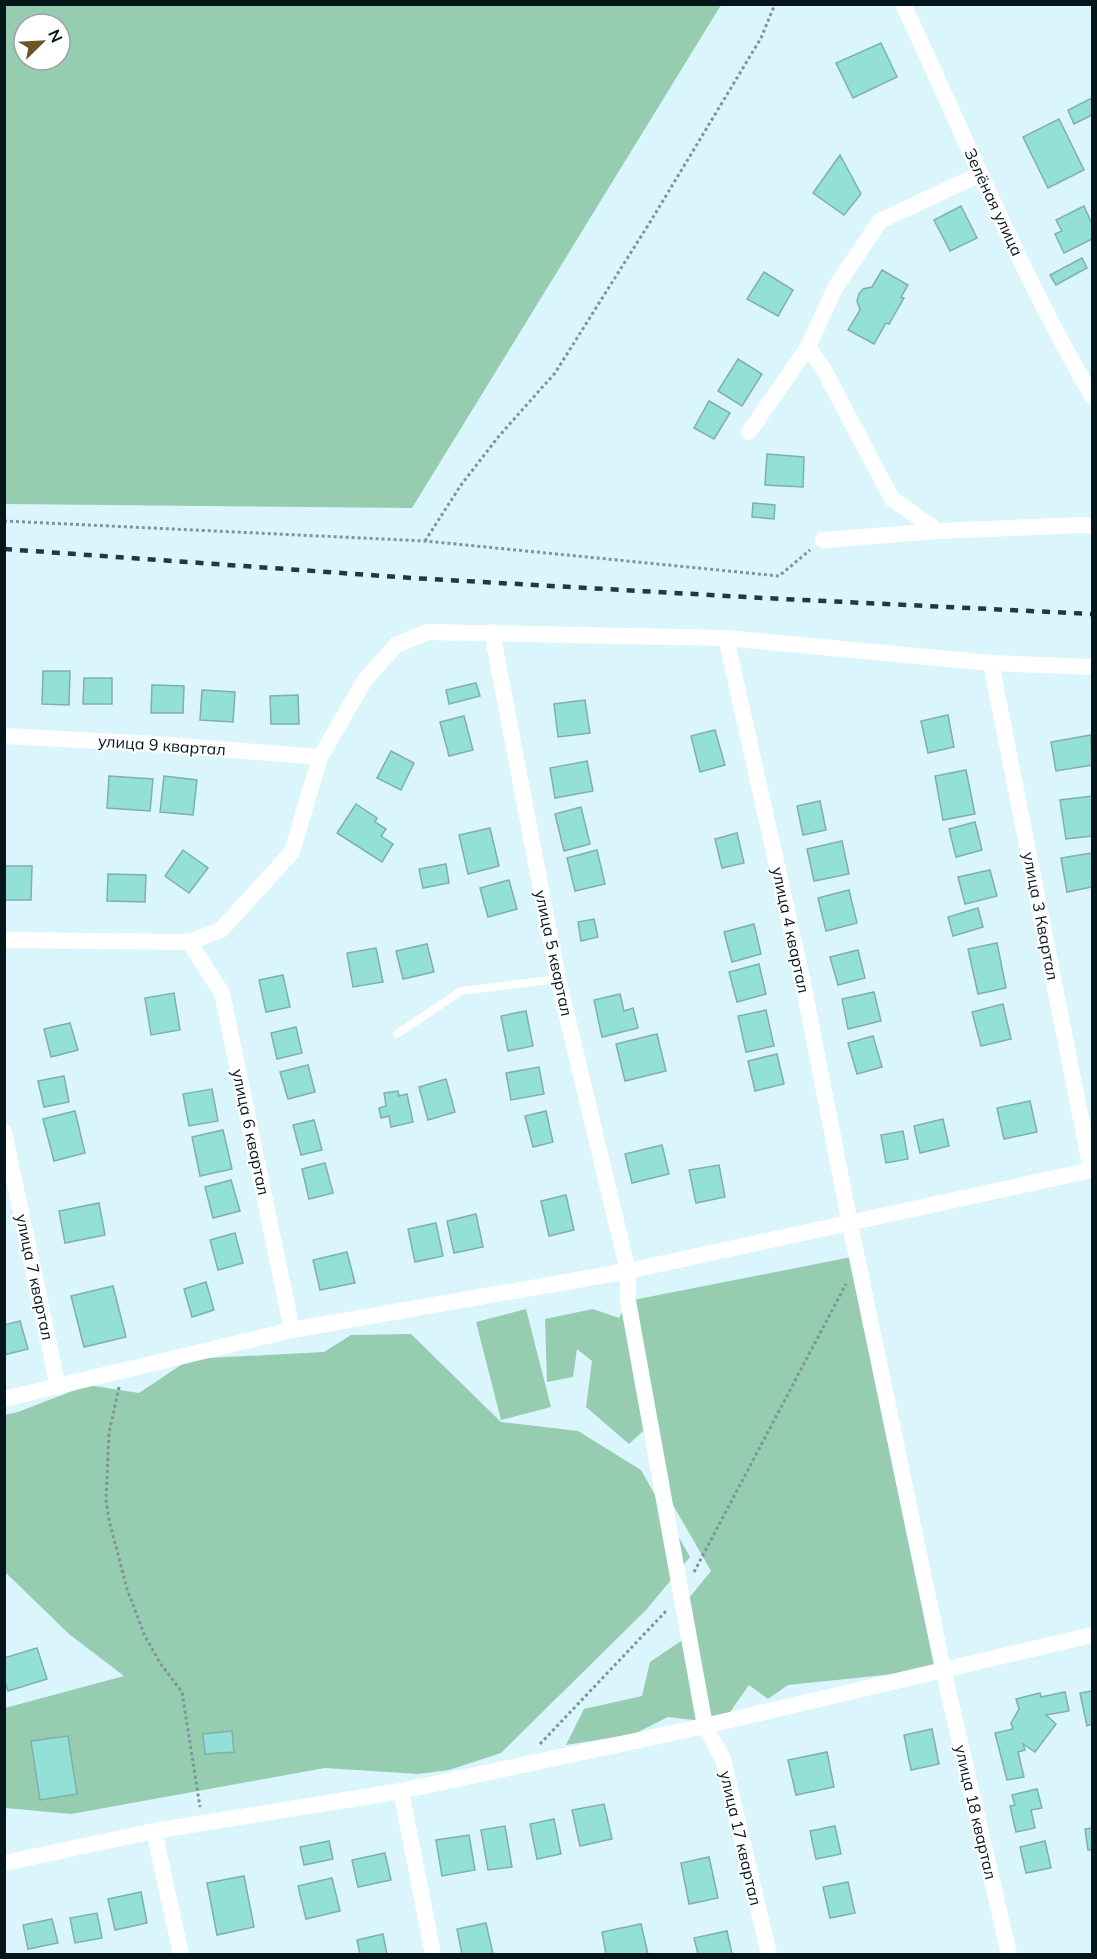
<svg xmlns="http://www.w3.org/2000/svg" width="1097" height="1959" font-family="Mulish,sans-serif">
	<rect width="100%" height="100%" fill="#daf5fc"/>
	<g fill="#96ccb0" fill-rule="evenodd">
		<path d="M5,4h716v1l-309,503 -407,-4zM24,24h36v36h-36z"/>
		<polygon points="857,1256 943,1669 788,1685 768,1699 749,1685 730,1712 694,1720 668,1717 634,1734 566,1745 584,1709 642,1696 650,1662 681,1641 689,1598 711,1571 665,1491 643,1431 629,1444 586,1407 592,1361 577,1349 573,1377 547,1382 545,1319 593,1309 619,1318 628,1301"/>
		<polygon points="526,1309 551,1407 501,1420 476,1322"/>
		<polygon points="411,1334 501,1422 578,1431 641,1470 690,1557 646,1610 501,1753 449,1770 418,1774 325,1768 71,1814 5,1808 5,1708 124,1676 69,1634 5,1572 4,1415 18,1412 88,1385 139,1393 190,1359 324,1352 351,1335"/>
	</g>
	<g fill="#92e0d8" stroke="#81afaa" stroke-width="1.5">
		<polygon points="881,43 897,77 853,98 836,63"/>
		<polygon points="1092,98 1092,115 1074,124 1068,110"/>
		<polygon points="1059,119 1084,170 1048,188 1023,137"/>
		<polygon points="840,155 861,194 844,215 813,193"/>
		<polygon points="961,206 977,238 950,251 934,220"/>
		<polygon points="1084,206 1092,224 1092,239 1064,253 1055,234 1062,231 1056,220"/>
		<polygon points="1082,258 1087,268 1056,285 1050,275"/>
		<polygon points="882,270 908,285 901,297 904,298 889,324 886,323 874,344 848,330 860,310 857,301 859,294 863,289 872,287"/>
		<polygon points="764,272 793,290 778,316 747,299"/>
		<polygon points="738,359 762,374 742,406 718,391"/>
		<polygon points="709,401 730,413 714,439 694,428"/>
		<polygon points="767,454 804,457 803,487 765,485"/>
		<polygon points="753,503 775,505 774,519 752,517"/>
		<polygon points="43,671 70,671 69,705 42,704"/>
		<polygon points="84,678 112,678 112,704 83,704"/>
		<polygon points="476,683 480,696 449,704 446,690"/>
		<polygon points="152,685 184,686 183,713 151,713"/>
		<polygon points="202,690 235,692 233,722 200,720"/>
		<polygon points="298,695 299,724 271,724 270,696"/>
		<polygon points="585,700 590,733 558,737 554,704"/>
		<polygon points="948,715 954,747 928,753 921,721"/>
		<polygon points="464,716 473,750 449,756 440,722"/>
		<polygon points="715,730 725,765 700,772 691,736"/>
		<polygon points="1091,735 1092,765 1056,771 1051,742"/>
		<polygon points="391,751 414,763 401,790 377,778"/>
		<polygon points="587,761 593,791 555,798 550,768"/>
		<polygon points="966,770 975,814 943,820 935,776"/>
		<polygon points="109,776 153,779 150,811 107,808"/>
		<polygon points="164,776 197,780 193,815 160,812"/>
		<polygon points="1092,796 1092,836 1066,839 1060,800"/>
		<polygon points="820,801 826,830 803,835 797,806"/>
		<polygon points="356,804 377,818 375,822 386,829 381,836 393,844 382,862 337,833"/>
		<polygon points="581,807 590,844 564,851 555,814"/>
		<polygon points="975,822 982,850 956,857 949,829"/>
		<polygon points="490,828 499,866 468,874 459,835"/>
		<polygon points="737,833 744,863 722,868 715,839"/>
		<polygon points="842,841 849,874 814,881 807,849"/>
		<polygon points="183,850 208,868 189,893 165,876"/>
		<polygon points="597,850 605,884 575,891 567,858"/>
		<polygon points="1092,853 1092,887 1067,892 1061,858"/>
		<polygon points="446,864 449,883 423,888 419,869"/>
		<polygon points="4,866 32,866 31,900 4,900"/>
		<polygon points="990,870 997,896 965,904 958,877"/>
		<polygon points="108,874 146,875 145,902 107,901"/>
		<polygon points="509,880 517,909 488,917 480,888"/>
		<polygon points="849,890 857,923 826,931 818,898"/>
		<polygon points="978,908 983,927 953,936 948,917"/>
		<polygon points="594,919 598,937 581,941 578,922"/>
		<polygon points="754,924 761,954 732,962 724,932"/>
		<polygon points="997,943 1006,988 978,994 968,949"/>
		<polygon points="427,944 434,972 403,979 396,951"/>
		<polygon points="376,948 383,982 353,987 347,953"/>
		<polygon points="858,950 865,978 838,985 830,957"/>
		<polygon points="759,964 766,994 737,1002 729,972"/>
		<polygon points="283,975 290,1007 266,1012 259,980"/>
		<polygon points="874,992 881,1021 848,1029 842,999"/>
		<polygon points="174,993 180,1030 151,1035 145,998"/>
		<polygon points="620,994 624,1011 633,1008 638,1028 602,1037 594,1000"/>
		<polygon points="1003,1004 1011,1039 981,1046 972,1012"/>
		<polygon points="766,1010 774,1046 746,1052 738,1016"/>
		<polygon points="526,1011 533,1046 508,1051 501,1016"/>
		<polygon points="70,1023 78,1050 51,1057 44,1029"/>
		<polygon points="296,1027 302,1053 277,1059 271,1033"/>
		<polygon points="657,1034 666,1071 625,1081 616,1044"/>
		<polygon points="873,1036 882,1067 857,1074 848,1043"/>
		<polygon points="777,1054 784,1084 755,1091 748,1061"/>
		<polygon points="308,1065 315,1092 288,1099 280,1072"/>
		<polygon points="539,1067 544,1094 511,1100 506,1073"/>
		<polygon points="64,1076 69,1102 44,1107 38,1081"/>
		<polygon points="446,1079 455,1112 428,1120 419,1087"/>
		<polygon points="212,1089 218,1121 189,1126 183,1094"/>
		<polygon points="398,1091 399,1096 407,1094 413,1122 391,1127 389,1116 381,1118 379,1108 386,1106 384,1093"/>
		<polygon points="1030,1101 1037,1132 1004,1139 997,1108"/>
		<polygon points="75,1111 85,1153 54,1161 43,1119"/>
		<polygon points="546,1111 553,1142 533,1147 525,1116"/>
		<polygon points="943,1119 949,1146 920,1153 914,1126"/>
		<polygon points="314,1120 322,1150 301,1155 293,1125"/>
		<polygon points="223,1130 232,1169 200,1176 192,1137"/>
		<polygon points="903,1131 908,1159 886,1163 881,1135"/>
		<polygon points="662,1145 669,1174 632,1183 625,1154"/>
		<polygon points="325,1163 333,1193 309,1199 302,1169"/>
		<polygon points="719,1165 725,1197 696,1203 689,1170"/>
		<polygon points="231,1180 240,1211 213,1218 205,1187"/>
		<polygon points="566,1195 574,1230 549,1236 541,1201"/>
		<polygon points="99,1203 105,1235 65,1243 59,1211"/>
		<polygon points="476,1214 483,1247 454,1253 447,1221"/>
		<polygon points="436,1223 443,1256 415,1262 408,1229"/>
		<polygon points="235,1233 243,1263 218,1270 210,1240"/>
		<polygon points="347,1252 355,1283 320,1290 313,1260"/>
		<polygon points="206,1282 214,1310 192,1317 184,1289"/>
		<polygon points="113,1286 126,1337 84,1347 71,1296"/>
		<polygon points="20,1321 28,1349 4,1355 4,1325"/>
		<polygon points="37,1648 47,1679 8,1691 4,1679 4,1658"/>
		<polygon points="1092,1691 1092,1724 1087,1726 1080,1693"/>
		<polygon points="1065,1692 1069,1711 1046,1715 1056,1724 1035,1752 1023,1744 1025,1750 1018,1752 1024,1777 1007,1780 995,1733 1013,1729 1011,1723 1019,1709 1016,1699 1040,1693 1041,1697"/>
		<polygon points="932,1729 939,1764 911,1770 904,1735"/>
		<polygon points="232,1731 234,1752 205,1754 203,1734"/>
		<polygon points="68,1736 77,1794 40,1800 31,1741"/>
		<polygon points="827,1752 834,1787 796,1795 788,1760"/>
		<polygon points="1037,1789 1042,1808 1031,1810 1035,1828 1016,1832 1010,1806 1015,1805 1012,1795"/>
		<polygon points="604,1804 612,1839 580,1846 572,1810"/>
		<polygon points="554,1819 561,1854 537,1859 530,1824"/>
		<polygon points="505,1826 512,1867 488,1870 481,1830"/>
		<polygon points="835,1826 841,1854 816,1859 810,1831"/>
		<polygon points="1092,1828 1092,1850 1088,1850 1085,1829"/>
		<polygon points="469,1835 475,1870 442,1876 436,1840"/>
		<polygon points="329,1841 333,1859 304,1865 300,1847"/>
		<polygon points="1045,1841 1051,1868 1026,1873 1020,1847"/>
		<polygon points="385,1853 391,1880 358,1887 352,1860"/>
		<polygon points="709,1857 718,1898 689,1904 681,1863"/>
		<polygon points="244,1876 254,1927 217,1935 207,1883"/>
		<polygon points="332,1878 340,1911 306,1919 298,1886"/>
		<polygon points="848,1882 855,1913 830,1918 823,1887"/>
		<polygon points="141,1892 147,1923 115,1930 108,1899"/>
		<polygon points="97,1913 102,1938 75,1943 70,1918"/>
		<polygon points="52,1919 58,1943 28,1949 23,1925"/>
		<polygon points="486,1923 493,1954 462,1954 457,1929"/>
		<polygon points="641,1924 648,1954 606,1954 602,1932"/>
		<polygon points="727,1931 732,1954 698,1954 694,1938"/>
		<polygon points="383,1934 387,1954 360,1954 357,1940"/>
	</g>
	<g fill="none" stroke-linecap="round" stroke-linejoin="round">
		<g stroke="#7e949a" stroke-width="3" stroke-dasharray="3 3" stroke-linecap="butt">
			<polyline points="4,521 425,541 779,576 810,550"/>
			<polyline points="425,541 461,485 499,436 555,373 652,219 761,38 775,4"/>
			<polyline points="119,1387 109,1433 106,1500 109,1520 127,1589 144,1634 160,1663 182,1692 200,1807"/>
			<polyline points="694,1572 846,1284"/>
			<polyline points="540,1744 668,1609"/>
		</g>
		<polyline stroke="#fff" stroke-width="8" points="397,1034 461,991 558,979"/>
		<g stroke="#fff" stroke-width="16">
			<path d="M903,4c62,132 116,267 189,392"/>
			<polyline points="808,347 824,370 892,499 938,531"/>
			<polyline points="749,432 808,347 835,288 880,221 980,174"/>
			<polyline points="823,540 938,531 1084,525 1092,526"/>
			<polyline points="492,632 558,979 628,1271 628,1301 705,1726 723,1759 769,1954"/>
			<polyline points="726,638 801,973 850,1224 943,1669 1009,1954"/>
			<polyline points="991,663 1091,1170"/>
			<polyline points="4,736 156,744 320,757"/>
			<polyline points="4,940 189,942 221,930 292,852 320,757 365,680 396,645 427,632 726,638 991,663 1092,667"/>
			<polyline points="189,942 222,993 292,1330"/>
			<polyline points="4,1132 58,1387"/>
			<polyline points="4,1399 292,1330 628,1271 1092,1170"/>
			<polyline points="401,1791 433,1954"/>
			<polyline points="154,1831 181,1954"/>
			<polyline points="4,1863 154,1831 401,1791 705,1726 1092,1635"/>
		</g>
		<polyline stroke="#25373c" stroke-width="4.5" stroke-dasharray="8 8" stroke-linecap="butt" points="4,549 412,578 763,598 1092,614"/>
	</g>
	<g text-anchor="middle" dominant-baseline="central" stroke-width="4.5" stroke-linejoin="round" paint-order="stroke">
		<g font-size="16" fill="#05161a" stroke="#fff">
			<text transform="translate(994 202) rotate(65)">Зелёная улица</text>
			<text transform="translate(162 745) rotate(4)">улица 9 квартал</text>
			<text transform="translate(1041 916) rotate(79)">улица 3 Квартал</text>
			<text transform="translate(791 930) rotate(78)">улица 4 квартал</text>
			<text transform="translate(554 953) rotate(78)">улица 5 квартал</text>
			<text transform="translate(251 1132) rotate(78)">улица 6 квартал</text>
			<text transform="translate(35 1277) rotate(78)">улица 7 квартал</text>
			<text transform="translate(976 1812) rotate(77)">улица 18 квартал</text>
			<text transform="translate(741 1838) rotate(77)">улица 17 квартал</text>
		</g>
	</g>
	<rect width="1097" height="1959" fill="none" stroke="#05161a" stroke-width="12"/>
	<g transform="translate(42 42) rotate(66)"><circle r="28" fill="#ffffff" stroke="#9ba2a3" stroke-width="1.5"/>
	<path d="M0-4.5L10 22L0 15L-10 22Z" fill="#6c5524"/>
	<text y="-9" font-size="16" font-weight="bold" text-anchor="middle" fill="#05161a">N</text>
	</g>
</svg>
